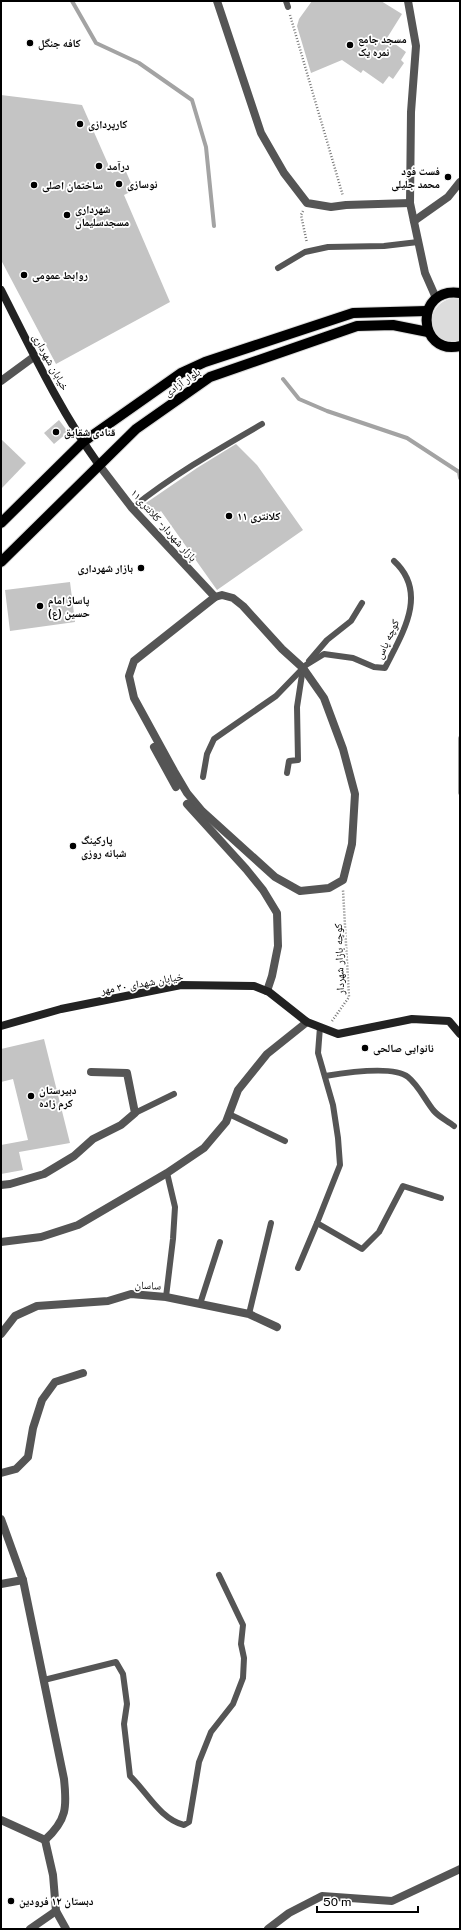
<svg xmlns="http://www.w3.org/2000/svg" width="461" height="1930" font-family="'Public Sans','Noto Naskh Arabic',sans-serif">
	<rect width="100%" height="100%" fill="#fff"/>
	<path fill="#dcdcdc" d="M452,298l8,1v43c-5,0 -11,1 -15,-1 -23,-9 -15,-38 7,-43z"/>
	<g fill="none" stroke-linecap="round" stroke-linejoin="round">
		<g stroke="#a3a3a3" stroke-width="4">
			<polyline points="72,1 96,43 139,63 192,100 206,147 214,226"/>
			<polyline points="283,379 299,399 327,411 407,438 459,472 460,478"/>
			<polyline points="460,738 460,793"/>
		</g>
	</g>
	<g fill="#c4c4c4">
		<polygon points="312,1 381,1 402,14 387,38 406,52 401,60 404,63 393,79 389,76 383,84 363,70 361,73 342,60 311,73 297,26 299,19"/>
		<polygon points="1,95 82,105 112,173 124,167 134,190 124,195 170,302 56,364 1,260"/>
		<polygon points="59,420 68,432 54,444 44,433"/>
		<polygon points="1,439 26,463 1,489"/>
		<polygon points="236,444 257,465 303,530 217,590 161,511 153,517 143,505 197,468"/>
		<polygon points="70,582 75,622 10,631 5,590"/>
		<polygon points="44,1039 70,1143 19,1152 23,1170 1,1174 1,1145 28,1140 13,1079 1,1082 1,1049"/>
	</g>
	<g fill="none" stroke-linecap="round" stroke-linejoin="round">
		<g stroke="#dbdbdb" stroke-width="12">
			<g id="primary">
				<path d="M460,293c-46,-7 -43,63 0,53"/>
				<polyline points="1,523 83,442 181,373 205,362 353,313 427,311"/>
				<polyline points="1,562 136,429 210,377 357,326 393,325 428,332"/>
			</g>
		</g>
		<g stroke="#777" stroke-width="2.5" stroke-dasharray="1 2" stroke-linecap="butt">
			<polyline points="290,15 343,196"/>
			<polyline points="303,211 301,215 307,243"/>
			<polyline points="332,1021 349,997 343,890"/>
		</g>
		<g stroke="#555" stroke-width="6">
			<polyline points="286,1 288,7"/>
			<polyline points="278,268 305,252 328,247 384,246 418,242"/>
			<path d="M132,508c41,-33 85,-58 130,-84"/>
			<polyline points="309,661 327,640 351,621 362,603"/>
			<polyline points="287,773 289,761 298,760 297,707 303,668"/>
			<path d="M203,777l4,-23 7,-15 62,-43 30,-31 18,-11 29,4 21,9 11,1c17,-34 44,-75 9,-107"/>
			<polyline points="320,1027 318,1053 333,1105 338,1138 340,1165 317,1223 362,1249 379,1232 403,1186 441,1198"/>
			<path d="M325,1076c18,-3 68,-11 83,1 11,9 17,23 26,34 5,6 14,10 20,15"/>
			<polyline points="135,1113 174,1094"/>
			<polyline points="229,1114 285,1141"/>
			<polyline points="298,1268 317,1223"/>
			<polyline points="166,1297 173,1239 175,1207 167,1173"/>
			<polyline points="200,1304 220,1242"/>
			<polyline points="249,1314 271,1223"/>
			<path d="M44,1680l72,-18 7,12 4,30 -3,20 6,52c17,16 30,43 54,49l5,-3 10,-60 12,-30 22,-28 10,-26 1,-20 -3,-14 2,-19 -24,-50"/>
		</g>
		<g stroke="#555" stroke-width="8">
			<polyline points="217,1 261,133 284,173 307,203 331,207 346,205 410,203"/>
			<polyline points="408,1 416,46 411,112 410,203 425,273 436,298"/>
			<polyline points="414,221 448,197 460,182"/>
			<polyline points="1,381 35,356"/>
			<polyline points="99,465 132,508 215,597"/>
			<polygon points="222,595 233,598 243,606 282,649 303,668 324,698 343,749 355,794 352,844 343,880 329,888 300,891 275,877 202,811 187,793 174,771 134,698 129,676 134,661 215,597"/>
			<polyline points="154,747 176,787"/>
			<polyline points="187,804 246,869 263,890 277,913 278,946 272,976 267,991"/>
			<polyline points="1,1185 10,1184 44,1174 74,1156 93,1139 121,1125 135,1113 127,1073 91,1072"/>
			<polyline points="1,1242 41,1237 78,1225 167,1173 204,1148 226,1122 238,1090 267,1054 307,1022"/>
			<polyline points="1,1334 15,1316 37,1306 108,1301 131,1294 166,1297 249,1314 277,1327"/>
			<polyline points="1,1473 16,1469 28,1457 33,1428 42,1400 55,1382 83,1373"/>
			<path d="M1,1519l22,61 41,199c3,28 3,41 -19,61"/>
			<polyline points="1,1584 23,1580"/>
			<polyline points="1,1820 45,1840"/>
			<polyline points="45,1840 53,1875 56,1911 66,1929"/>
			<polyline points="30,1929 56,1911"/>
			<polyline points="268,1929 289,1913 322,1896 392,1901 460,1869"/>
		</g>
		<g stroke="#222" stroke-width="8">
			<path d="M1,290c30,59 59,121 98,175"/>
			<polyline points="1,1026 61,1009 181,985 254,986 269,992 307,1022 338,1034 412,1019 449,1021 460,1034"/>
		</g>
		<use href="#primary" stroke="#000" stroke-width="10"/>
	</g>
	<g fill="#000" stroke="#fff" stroke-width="1.5">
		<circle cx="30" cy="43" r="4"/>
		<circle cx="350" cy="45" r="4"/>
		<circle cx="80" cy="124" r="4"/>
		<circle cx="99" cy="166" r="4"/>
		<circle cx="448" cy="177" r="4"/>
		<circle cx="119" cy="184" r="4"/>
		<circle cx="34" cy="185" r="4"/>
		<circle cx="67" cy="215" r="4"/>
		<circle cx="24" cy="275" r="4"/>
		<circle cx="56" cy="432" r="4"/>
		<circle cx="229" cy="516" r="4"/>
		<circle cx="141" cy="568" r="4"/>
		<circle cx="40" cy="606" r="4"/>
		<circle cx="73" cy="846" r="4"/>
		<circle cx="365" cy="1048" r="4"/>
		<circle cx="31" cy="1096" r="4"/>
		<circle cx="11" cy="1901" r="4"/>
	</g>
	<g text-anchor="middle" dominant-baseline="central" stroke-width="3.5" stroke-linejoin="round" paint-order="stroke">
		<g font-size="11" font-weight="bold" fill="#000" stroke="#fff" text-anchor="start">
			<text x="358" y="39">مسجد جامع<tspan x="358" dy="13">نمره یک</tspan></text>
			<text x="38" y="43">کافه جنگل</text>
			<text x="88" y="124">کارپردازی</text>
			<text x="107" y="166">درآمد</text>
			<text x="440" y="171" text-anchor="end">فست فود<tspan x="440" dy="13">محمد جلیلی</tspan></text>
			<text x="127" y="184">نوسازی</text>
			<text x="42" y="185">ساختمان اصلی</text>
			<text x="75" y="209">شهرداری<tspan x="75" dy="13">مسجدسلیمان</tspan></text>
			<text x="32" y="275">روابط عمومی</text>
			<text x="64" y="432">قنادی شقایق</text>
			<text x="237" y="516">کلانتری ۱۱</text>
			<text x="133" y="568" text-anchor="end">بازار شهرداری</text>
			<text x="48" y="600">پاساژ امام<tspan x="48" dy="13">حسین (ع)</tspan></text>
			<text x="81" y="840">پارکینگ<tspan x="81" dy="13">شبانه روزی</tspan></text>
			<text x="373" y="1048">نانوایی صالحی</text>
			<text x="39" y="1090">دبیرستان<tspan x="39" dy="13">کرم زاده</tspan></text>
			<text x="19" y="1901">دبستان ۱۲ فرودین</text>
		</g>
		<g font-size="11" fill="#000" stroke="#fff">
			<text transform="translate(51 362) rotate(61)">خیابان شهرداری</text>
			<text transform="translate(182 382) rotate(-35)">بلوار آزادی</text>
			<text transform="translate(164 525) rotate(48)">بازار شهردار - کلانتری۱۱</text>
			<text transform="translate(387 639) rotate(-65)">کوچه پاس</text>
			<text transform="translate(339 959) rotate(-92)">کوچه بازار شهردار</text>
			<text transform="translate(142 983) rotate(-10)">خیابان شهدای ۳۰ مهر</text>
			<text transform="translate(148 1285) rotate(3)">ساسان</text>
		</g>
	</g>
	<rect width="461" height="1930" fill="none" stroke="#000000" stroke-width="4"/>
	<path d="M317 1906v6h101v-6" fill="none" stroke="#000000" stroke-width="2"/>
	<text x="323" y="1906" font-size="12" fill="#000000" stroke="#ffffff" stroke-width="3" paint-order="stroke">50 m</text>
</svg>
